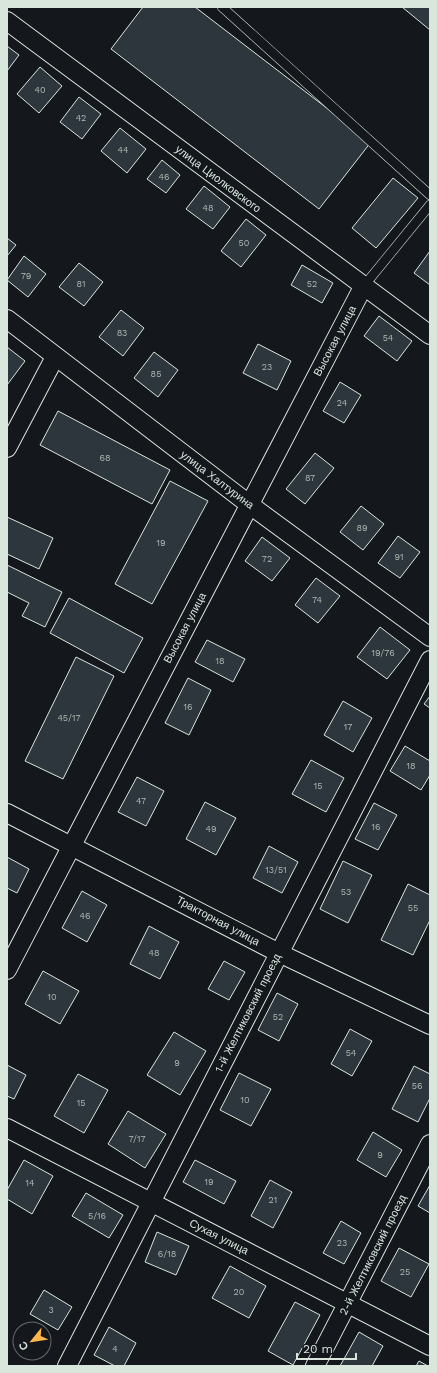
<svg xmlns="http://www.w3.org/2000/svg" width="437" height="1373" font-family="'Work Sans',sans-serif">
	<rect width="100%" height="100%" fill="#14181c"/>
	<g fill="#2c363c" stroke="#d8e6dc">
		<polygon points="143,7 195,7 371,142 319,209 111,49"/>
		<polygon points="402,7 430,7 430,30"/>
		<polygon points="7,46 19,55 7,71"/>
		<polygon points="40,67 62,86 39,113 17,94"/>
		<polygon points="79,97 101,114 82,139 60,122"/>
		<polygon points="120,128 146,149 127,173 101,151"/>
		<polygon points="162,160 180,175 166,193 147,179"/>
		<polygon points="393,178 418,198 376,248 352,228"/>
		<polygon points="204,186 230,207 213,229 186,209"/>
		<polygon points="246,219 266,235 241,267 221,251"/>
		<polygon points="7,238 16,245 7,256"/>
		<polygon points="430,251 430,285 414,273"/>
		<polygon points="24,256 46,274 28,297 7,280"/>
		<polygon points="79,263 103,282 84,306 59,287"/>
		<polygon points="302,265 333,283 322,303 291,285"/>
		<polygon points="121,310 144,328 123,356 99,337"/>
		<polygon points="379,316 412,341 397,361 364,336"/>
		<polygon points="258,344 291,361 277,390 243,373"/>
		<polygon points="7,347 25,361 7,385"/>
		<polygon points="154,352 178,370 158,397 134,378"/>
		<polygon points="340,382 361,395 344,423 323,411"/>
		<polygon points="58,411 170,470 152,504 40,445"/>
		<polygon points="315,453 334,468 305,504 286,489"/>
		<polygon points="170,481 208,501 152,604 115,584"/>
		<polygon points="361,506 384,524 363,550 340,532"/>
		<polygon points="7,517 53,538 39,569 7,554"/>
		<polygon points="398,536 420,552 400,578 378,563"/>
		<polygon points="262,537 290,558 272,581 245,561"/>
		<polygon points="7,565 62,592 45,627 22,616 29,603 7,592"/>
		<polygon points="316,578 340,596 318,623 295,605"/>
		<polygon points="69,598 143,638 124,673 50,633"/>
		<polygon points="380,627 410,650 387,679 357,657"/>
		<polygon points="207,640 245,659 233,682 195,662"/>
		<polygon points="76,657 114,676 63,779 25,761"/>
		<polygon points="188,678 211,690 189,735 165,723"/>
		<polygon points="430,696 430,708 424,704"/>
		<polygon points="343,701 372,718 353,752 324,735"/>
		<polygon points="405,746 430,761 430,775 421,790 390,771"/>
		<polygon points="311,760 344,778 326,812 292,794"/>
		<polygon points="137,777 164,791 146,826 118,812"/>
		<polygon points="205,802 236,818 216,855 186,839"/>
		<polygon points="374,803 397,815 378,850 355,839"/>
		<polygon points="269,846 298,862 282,893 253,878"/>
		<polygon points="7,857 29,869 17,893 7,888"/>
		<polygon points="343,861 372,875 348,923 320,909"/>
		<polygon points="408,884 430,895 430,920 413,955 381,940"/>
		<polygon points="82,891 107,905 87,942 62,928"/>
		<polygon points="149,926 179,942 160,979 130,964"/>
		<polygon points="224,961 245,972 229,1000 208,989"/>
		<polygon points="43,971 79,991 60,1024 25,1004"/>
		<polygon points="277,993 298,1004 279,1041 258,1030"/>
		<polygon points="350,1029 372,1041 352,1076 331,1064"/>
		<polygon points="174,1032 206,1051 180,1095 147,1075"/>
		<polygon points="7,1065 26,1075 14,1099 7,1096"/>
		<polygon points="414,1066 430,1074 430,1098 418,1122 392,1109"/>
		<polygon points="239,1073 271,1089 251,1126 220,1110"/>
		<polygon points="78,1074 108,1090 84,1133 54,1116"/>
		<polygon points="128,1111 166,1134 145,1168 108,1144"/>
		<polygon points="373,1132 402,1150 386,1177 357,1160"/>
		<polygon points="24,1160 53,1176 32,1214 7,1199 7,1190"/>
		<polygon points="195,1160 236,1181 224,1204 183,1182"/>
		<polygon points="270,1180 292,1192 273,1228 251,1216"/>
		<polygon points="430,1185 430,1213 418,1206"/>
		<polygon points="86,1193 123,1215 109,1238 72,1216"/>
		<polygon points="341,1221 361,1233 344,1264 323,1253"/>
		<polygon points="157,1232 189,1246 176,1275 145,1262"/>
		<polygon points="399,1248 429,1264 411,1297 381,1281"/>
		<polygon points="230,1266 266,1286 249,1318 212,1298"/>
		<polygon points="44,1290 72,1307 58,1330 30,1314"/>
		<polygon points="295,1302 320,1315 293,1365 268,1351"/>
		<polygon points="109,1327 136,1343 124,1366 115,1366 94,1355"/>
		<polygon points="359,1332 383,1346 372,1366 340,1366"/>
		<polygon points="419,1361 428,1366 416,1366"/>
	</g>
	<g fill="none" stroke-linecap="round" stroke-linejoin="round">
		<g stroke="#d8e6dc" stroke-width="10">
			<g id="service">
				<polyline points="222,7 430,195"/>
				<polyline points="363,287 430,205"/>
			</g>
		</g>
		<g stroke="#d8e6dc" stroke-width="20">
			<g id="minor">
				<polyline points="7,21 430,335"/>
				<polyline points="7,319 250,505 430,637"/>
				<polyline points="7,448 55,357"/>
				<polyline points="7,813 279,953 430,1025"/>
				<polyline points="7,970 363,287"/>
				<polyline points="7,1128 430,1346"/>
				<polyline points="67,1366 430,660"/>
				<polyline points="315,1366 430,1144"/>
			</g>
		</g>
		<use href="#service" stroke="#14181c" stroke-width="9"/>
		<use href="#minor" stroke="#14181c" stroke-width="18"/>
	</g>
	<g text-anchor="middle" dominant-baseline="central" stroke-width="3" stroke-linejoin="round" paint-order="stroke">
		<g font-size="9" fill="#adbab4">
			<text x="40" y="90">40</text>
			<text x="81" y="118">42</text>
			<text x="123" y="150">44</text>
			<text x="164" y="177">46</text>
			<text x="208" y="208">48</text>
			<text x="244" y="243">50</text>
			<text x="26" y="276">79</text>
			<text x="81" y="284">81</text>
			<text x="312" y="284">52</text>
			<text x="122" y="333">83</text>
			<text x="388" y="338">54</text>
			<text x="267" y="367">23</text>
			<text x="156" y="374">85</text>
			<text x="342" y="403">24</text>
			<text x="105" y="458">68</text>
			<text x="310" y="478">87</text>
			<text x="362" y="528">89</text>
			<text x="161" y="543">19</text>
			<text x="399" y="557">91</text>
			<text x="267" y="559">72</text>
			<text x="317" y="600">74</text>
			<text x="383" y="653">19/76</text>
			<text x="220" y="661">18</text>
			<text x="188" y="707">16</text>
			<text x="69" y="718">45/17</text>
			<text x="348" y="727">17</text>
			<text x="411" y="766">18</text>
			<text x="318" y="786">15</text>
			<text x="141" y="801">47</text>
			<text x="376" y="827">16</text>
			<text x="211" y="829">49</text>
			<text x="276" y="870">13/51</text>
			<text x="346" y="892">53</text>
			<text x="413" y="908">55</text>
			<text x="85" y="916">46</text>
			<text x="154" y="953">48</text>
			<text x="52" y="997">10</text>
			<text x="278" y="1017">52</text>
			<text x="351" y="1053">54</text>
			<text x="177" y="1063">9</text>
			<text x="417" y="1086">56</text>
			<text x="245" y="1100">10</text>
			<text x="81" y="1103">15</text>
			<text x="137" y="1139">7/17</text>
			<text x="380" y="1155">9</text>
			<text x="209" y="1182">19</text>
			<text x="30" y="1183">14</text>
			<text x="273" y="1200">21</text>
			<text x="97" y="1216">5/16</text>
			<text x="342" y="1243">23</text>
			<text x="167" y="1254">6/18</text>
			<text x="405" y="1272">25</text>
			<text x="239" y="1292">20</text>
			<text x="51" y="1310">3</text>
			<text x="115" y="1349">4</text>
		</g>
		<g font-size="11" fill="#d8e6dc" stroke="#14181c">
			<text transform="translate(218 179) rotate(37)">улица Циолковского</text>
			<text transform="translate(335 341) rotate(-62)">Высокая улица</text>
			<text transform="translate(217 480) rotate(37)">улица Халтурина</text>
			<text transform="translate(185 628) rotate(-62)">Высокая улица</text>
			<text transform="translate(218 921) rotate(28)">Тракторная улица</text>
			<text transform="translate(248 1013) rotate(-63)">1-й Желтиковский проезд</text>
			<text transform="translate(219 1237) rotate(27)">Сухая улица</text>
			<text transform="translate(373 1255) rotate(-63)">2-й Желтиковский проезд</text>
		</g>
	</g>
	<rect width="437" height="1373" fill="none" stroke="#d8e6dc" stroke-width="16"/>
	<g transform="translate(32 1341) rotate(240)"><circle r="19" fill="#14181c" stroke="#626a69"/>
	<path d="M0-3L7 15L0 10L-7 15Z" fill="#ffb74d"/>
	<text y="-6" font-size="11" font-weight="bold" text-anchor="middle" fill="#d8e6dc">С</text>
	</g>
	<path d="M297 1353v6h59v-6" fill="none" stroke="#d8e6dc" stroke-width="2"/>
	<text x="303" y="1353" font-size="12" fill="#d8e6dc" stroke="#14181c" stroke-width="3" paint-order="stroke">20 m</text>
</svg>
